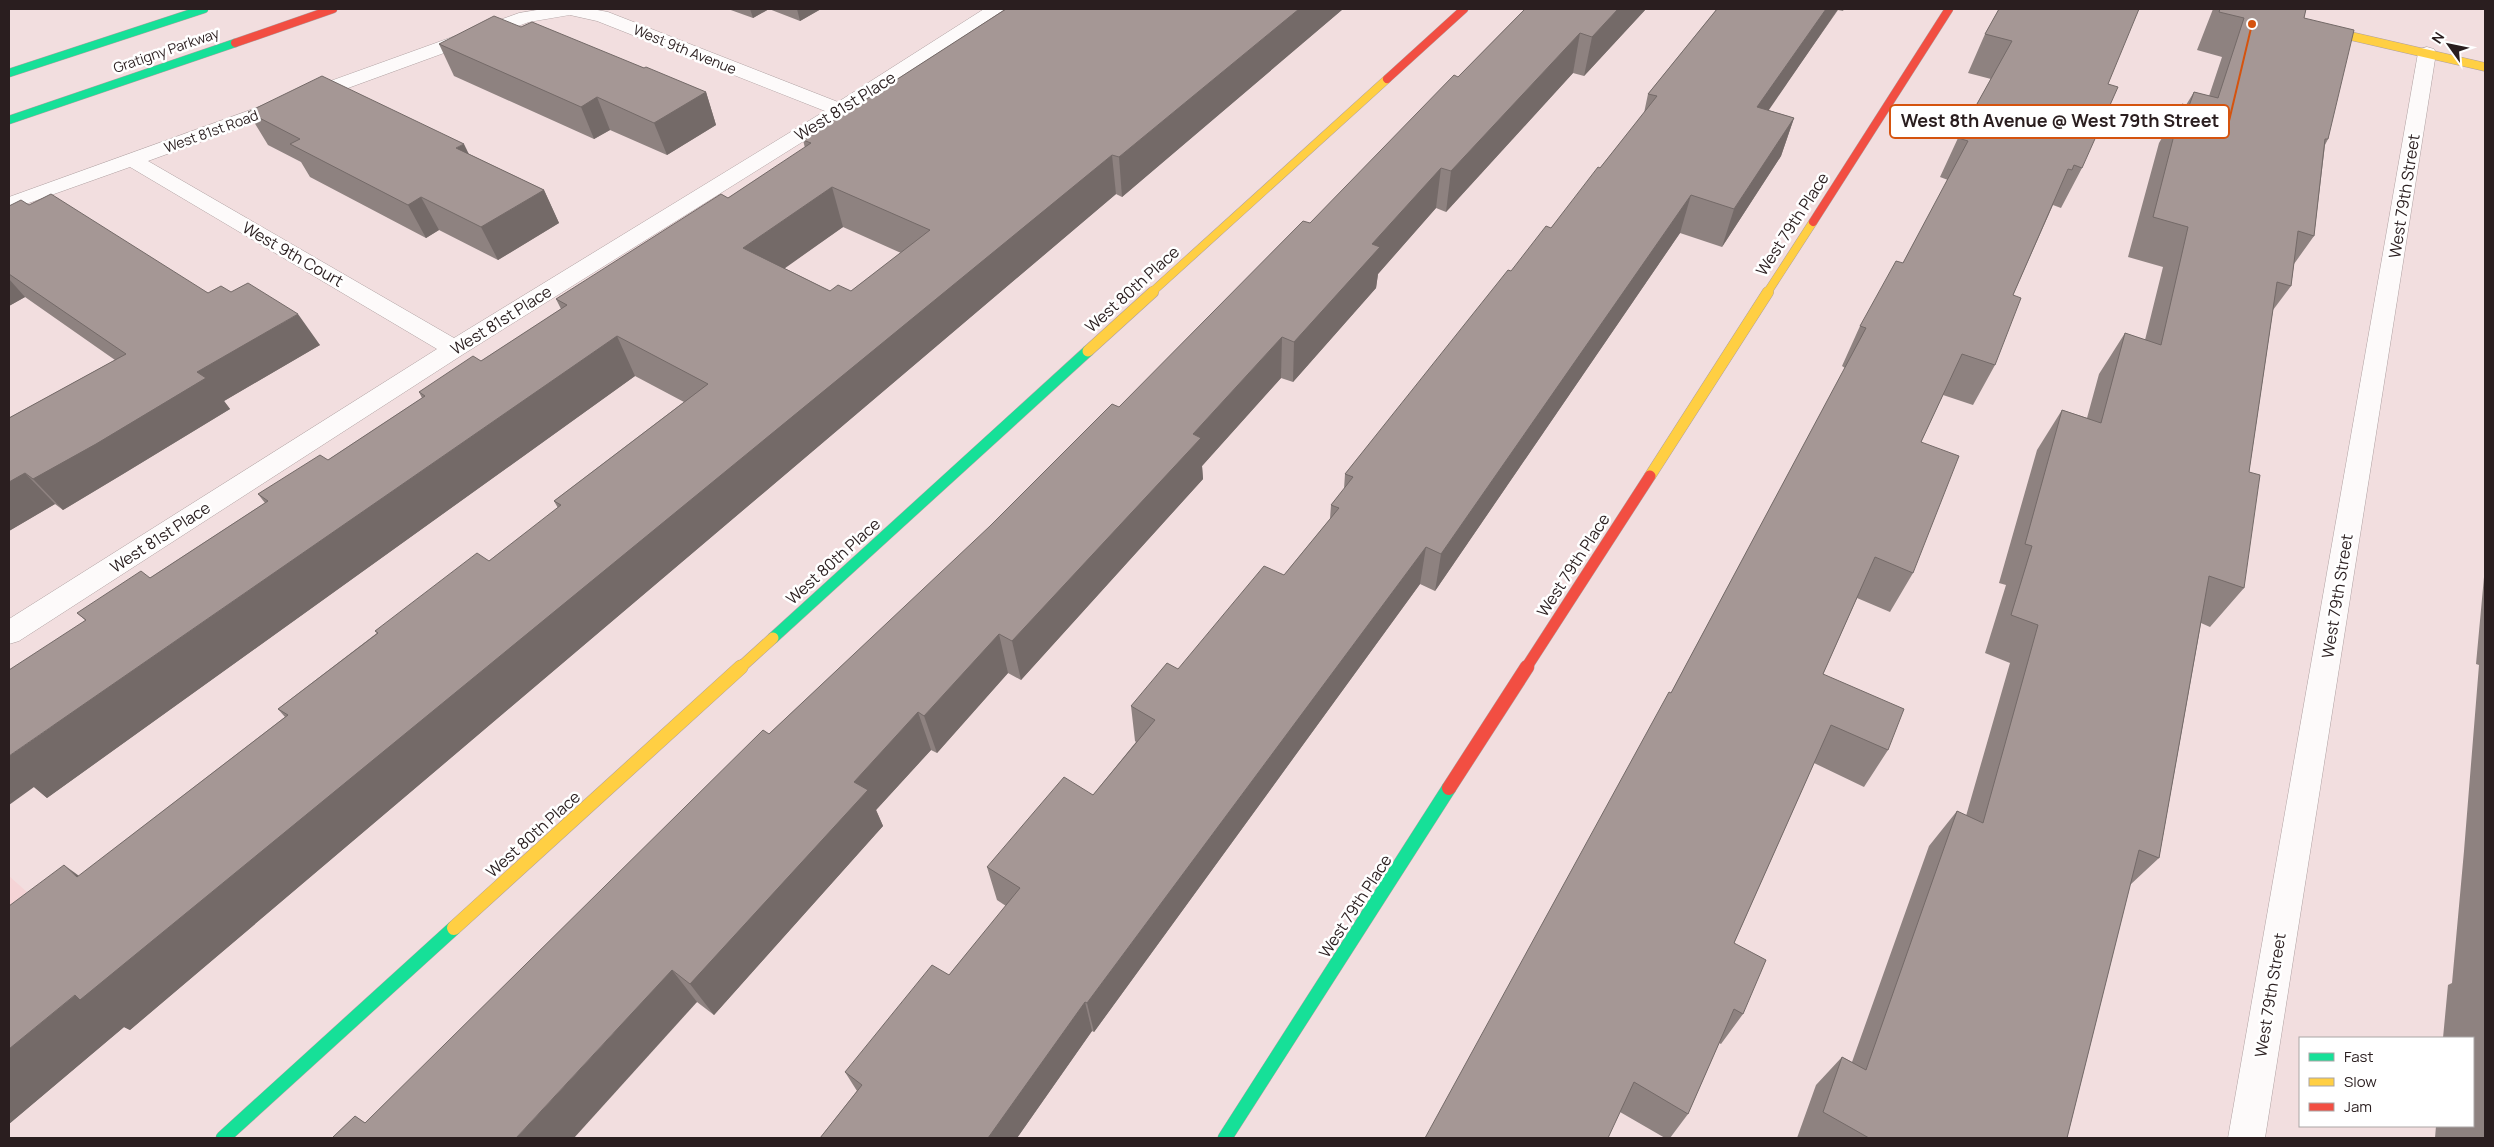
<svg xmlns="http://www.w3.org/2000/svg" width="2494" height="1147" font-family="Manrope,sans-serif">
	<rect width="100%" height="100%" fill="#f2dedf"/>
	<polygon fill="#f5d4d6" points="9,876 27,892 9,906"/>
	<g fill="none" stroke-linecap="round" stroke-linejoin="round">
		<g stroke="#afa0a1" stroke-width="1">
			<g id="street">
				<path d="M543,9h49l16,3 230,90 146,-93h21l-158,105 -385,241 -443,286 -10,3v-25l428,-270 -307,-182 -121,43v-13l510,-184zM570,15l27,6 228,90 -371,227 -306,-177 381,-139z"/>
				<polygon points="2427,47 2434,49 2436,53 2265,1138 2228,1138 2418,53 2420,49"/>
			</g>
		</g>
		<g stroke="#afa0a1" stroke-width="9">
			<g id="fast-far2">
				<polyline points="9,73 204,9"/>
				<polyline points="9,120 235,43"/>
			</g>
		</g>
		<g stroke="#afa0a1" stroke-width="12">
			<polyline id="fast-far1" points="773,638 1088,351"/>
		</g>
		<g stroke="#afa0a1" stroke-width="15">
			<g id="fast">
				<polyline points="223,1138 454,928"/>
				<polyline points="1225,1138 1449,788"/>
			</g>
		</g>
		<g stroke="#afa0a1" stroke-width="9">
			<g id="slow-far2">
				<polyline points="2316,28 2485,67"/>
				<polyline points="1151,293 1387,79"/>
				<polyline points="1767,293 1813,222"/>
			</g>
		</g>
		<g stroke="#afa0a1" stroke-width="12">
			<g id="slow-far1">
				<polyline points="1088,351 1153,292"/>
				<polyline points="1650,476 1768,292"/>
				<polyline points="740,668 773,638"/>
			</g>
		</g>
		<g stroke="#afa0a1" stroke-width="15">
			<polyline id="slow" points="454,928 741,667"/>
		</g>
		<g stroke="#afa0a1" stroke-width="9">
			<g id="jam-far2">
				<polyline points="235,43 333,9"/>
				<polyline points="1387,79 1464,9"/>
				<polyline points="1813,222 1949,9"/>
			</g>
		</g>
		<g stroke="#afa0a1" stroke-width="12">
			<polyline id="jam-far1" points="1526,668 1650,476"/>
		</g>
		<g stroke="#afa0a1" stroke-width="15">
			<polyline id="jam" points="1449,788 1527,667"/>
		</g>
		<use href="#street" fill="#fdfafa" fill-rule="evenodd"/>
		<use href="#fast-far2" stroke="#16e098" stroke-width="8"/>
		<use href="#fast-far1" stroke="#16e098" stroke-width="11"/>
		<use href="#fast" stroke="#16e098" stroke-width="14"/>
		<use href="#slow-far2" stroke="#ffcf43" stroke-width="8"/>
		<use href="#slow-far1" stroke="#ffcf43" stroke-width="11"/>
		<use href="#slow" stroke="#ffcf43" stroke-width="14"/>
		<use href="#jam-far2" stroke="#f24e42" stroke-width="8"/>
		<use href="#jam-far1" stroke="#f24e42" stroke-width="11"/>
		<use href="#jam" stroke="#f24e42" stroke-width="14"/>
	</g>
	<g fill="#8e8280" fill-rule="evenodd">
		<polygon points="728,9 821,9 800,21 769,9 753,18"/>
		<path d="M1006,9h337l-221,188 -6,-3 -986,836 -6,-3 -115,97v-218l70,-30 206,-159 -7,-8 99,-76 -2,-2 114,-70 69,-53 -4,-7 130,-99 -49,-26 -588,422 -13,-11 51,-167 -8,-7 73,-35 115,-75 -7,-9 70,-34 94,-62 -3,-6 62,-31 80,-52 -5,-10 172,-101 77,-50 -2,-8zM843,227l58,26 -50,38h-21l-46,-23z"/>
		<polygon points="1525,9 1646,9 1584,76 1573,73 1446,212 1436,208 1378,274 1376,288 1293,382 1281,378 1202,466 1203,479 1021,680 1008,673 937,753 931,750 876,810 883,826 714,1015 697,1002 332,1138 355,1116 365,1123 769,734 1119,407 1310,223 1458,77"/>
		<polygon points="1717,9 1844,9 1843,11 1838,10 1768,110 1794,118 1781,156 1722,247 1680,233 1435,591 1420,584 1094,1032 1092,1031 1017,1138 820,1138 857,1091 845,1072 949,975 1006,906 997,900 987,867 1093,795 1136,742 1135,741 1131,706 1178,669 1284,575 1330,519 1331,505 1344,489 1345,474 1511,271 1551,228 1600,168 1644,113 1648,94"/>
		<polygon points="1999,9 2108,84 2082,168 2061,208 2053,205 2013,295 1995,365 1973,405 1943,395 1921,442 1913,573 1890,612 1857,598 1823,674 1888,750 1864,787 1814,763 1734,943 1743,1014 1721,1044 1719,1043 1688,1114 1670,1138 1665,1138 1620,1112 1671,693 1845,368 1842,366 1860,326 1903,263 1948,180 1940,177 1958,138 1991,79 1968,73 1985,34"/>
		<polygon points="2213,9 2306,9 2304,18 2328,139 2325,145 2314,236 2294,264 2291,286 2273,310 2249,472 2244,588 2210,627 2201,623 2159,858 2130,885 2067,1138 1797,1138 1816,1085 1842,1057 1852,1062 1929,846 1957,811 1966,816 2010,663 1985,653 2006,585 1999,583 2037,450 2062,410 2087,418 2099,374 2125,333 2145,340 2163,267 2128,257 2159,143 2182,104 2186,105 2194,92 2209,96 2222,57 2197,50"/>
		<polygon points="521,27 644,68 706,92 716,125 667,155 610,130 594,139 454,76 439,44"/>
		<polygon points="248,112 469,154 544,190 559,223 498,260 439,230 426,238 310,177 301,162 268,145"/>
		<polygon points="29,205 208,293 320,345 224,401 230,409 123,474 63,510 55,504 9,531 9,418 115,360 25,297 9,306 9,206"/>
		<polygon points="2485,575 2485,1138 2435,1138 2436,1126 2473,1126 2473,1038 2443,1038 2448,985 2452,983 2464,851 2479,665 2476,664 2484,577"/>
	</g>
	<g fill="#746a68">
		<polygon points="750,9 769,9 753,18"/>
		<polygon points="797,9 821,9 800,21"/>
		<polygon points="1299,9 1343,9 1122,197 1119,157"/>
		<polygon points="1618,9 1646,9 1584,76 1592,37"/>
		<polygon points="1826,9 1838,9 1745,145 1757,107"/>
		<polygon points="1580,33 1573,73 1446,212 1451,171"/>
		<polygon points="706,92 716,125 667,155 654,123"/>
		<polygon points="597,97 610,130 594,139 581,107"/>
		<polygon points="1794,118 1781,156 1722,247 1734,209"/>
		<polygon points="464,144 480,177 456,148"/>
		<polygon points="1112,155 1116,194 130,1030 124,1027 9,1124 9,1049"/>
		<polygon points="1441,168 1436,208 1378,274 1376,288 1293,382 1294,342 1372,244"/>
		<polygon points="832,187 843,227 757,288 743,248"/>
		<polygon points="544,190 559,223 498,260 481,227"/>
		<polygon points="1691,195 1680,233 1435,591 1441,554"/>
		<polygon points="421,197 439,230 426,238 408,205"/>
		<polygon points="9,279 25,297 9,306"/>
		<polygon points="298,314 320,345 224,401 230,409 123,474 63,510 33,479 197,372"/>
		<polygon points="617,336 635,376 47,798 34,787 9,805 9,756"/>
		<polygon points="1282,337 1281,378 1202,466 1203,479 1021,680 1012,641 1193,434"/>
		<polygon points="25,473 55,504 9,531 9,482"/>
		<polygon points="1426,547 1420,584 1094,1032 1087,1003"/>
		<polygon points="999,634 1008,673 937,753 924,716"/>
		<polygon points="918,712 931,750 876,810 883,826 714,1015 690,984 854,782"/>
		<polygon points="64,865 111,899 77,877"/>
		<polygon points="672,970 697,1002 574,1138 516,1138"/>
		<polygon points="1085,1002 1092,1031 1017,1138 988,1138"/>
	</g>
	<g fill="#a59795" stroke="#746a68" fill-rule="evenodd">
		<path d="M1006,9h293l-180,148 -7,-2 -1032,845 -5,-5 -66,54v-143l55,-41 13,12 211,-162 -10,-6 100,-76 -3,-2 102,-78 12,8 72,-56 -7,-4 154,-117 -91,-48 -608,420v-86l77,-50 -9,-7 64,-42 9,7 118,-77 -10,-7 62,-39 8,5 97,-64 -6,-4 54,-36 8,5 86,-56 -11,-6 165,-105 7,4 83,-55 -8,-3zM832,187l98,43 -79,61 -13,-6 -8,6 -87,-43z"/>
		<polygon points="1525,9 1618,9 1592,37 1580,33 1451,171 1441,168 1372,244 1380,247 1294,342 1282,337 1193,434 1201,438 1012,641 999,634 924,716 918,712 854,782 868,790 690,984 672,970 516,1138 332,1138 355,1116 365,1123 763,730 769,734 990,526 1112,404 1119,407 1303,221 1310,223 1454,75 1458,77"/>
		<polygon points="1717,9 1826,9 1757,107 1794,118 1734,209 1691,195 1441,554 1426,547 1087,1003 1085,1002 988,1138 820,1138 862,1085 845,1072 932,965 949,975 1020,888 987,867 1064,777 1093,795 1155,720 1131,706 1167,663 1178,669 1264,566 1284,575 1339,508 1331,505 1353,477 1345,474 1508,270 1511,271 1546,226 1551,228 1598,167 1600,168 1657,96 1648,94"/>
		<polygon points="1999,9 2139,9 2108,84 2118,87 2082,168 2074,165 2072,170 2068,169 2013,295 2021,298 1995,365 1962,354 1921,442 1959,456 1913,573 1875,557 1823,674 1904,709 1888,750 1831,725 1734,943 1766,960 1743,1014 1734,1009 1688,1114 1634,1082 1608,1138 1425,1138 1669,692 1671,693 1866,328 1860,326 1896,261 1903,263 1968,141 1958,138 2012,41 1985,34"/>
		<polygon points="2220,9 2306,9 2304,18 2354,30 2328,139 2325,139 2314,236 2298,231 2291,286 2277,282 2249,472 2260,475 2244,588 2209,576 2159,858 2139,850 2067,1138 1869,1138 1823,1112 1842,1057 1866,1070 1957,811 1983,823 2038,625 2011,615 2032,546 2025,544 2062,410 2101,423 2125,333 2161,345 2188,227 2153,217 2182,104 2189,106 2194,92 2218,98 2244,18 2219,12"/>
		<polygon points="494,16 521,27 532,22 644,68 646,67 706,92 654,123 597,97 581,107 439,44"/>
		<polygon points="322,76 464,144 456,148 544,190 481,227 421,197 408,205 290,144 300,139 248,112"/>
		<polygon points="51,194 208,293 221,286 231,292 248,283 298,314 197,372 206,378 96,444 33,479 25,473 9,482 9,418 126,354 9,274 9,206 21,200 29,205"/>
	</g>
	<g text-anchor="middle" dominant-baseline="central" stroke-width="5" stroke-linejoin="round" paint-order="stroke">
		<g font-size="14" fill="#2a1e1f" stroke="#fff">
			<text transform="translate(685 49) rotate(22)">West 9th Avenue</text>
			<text transform="translate(166 50) rotate(-19)">Gratigny Parkway</text>
			<text transform="translate(211 131) rotate(-20)">West 81st Road</text>
		</g>
		<g font-size="16" fill="#2a1e1f" stroke="#fff">
			<text transform="translate(845 106) rotate(-32)">West 81st Place</text>
			<text transform="translate(2404 196) rotate(-81)">West 79th Street</text>
			<text transform="translate(1792 224) rotate(-57)">West 79th Place</text>
			<text transform="translate(293 254) rotate(30)">West 9th Court</text>
			<text transform="translate(1132 289) rotate(-42)">West 80th Place</text>
			<text transform="translate(501 320) rotate(-32)">West 81st Place</text>
			<text transform="translate(160 537) rotate(-33)">West 81st Place</text>
			<text transform="translate(833 561) rotate(-42)">West 80th Place</text>
			<text transform="translate(1573 565) rotate(-57)">West 79th Place</text>
			<text transform="translate(2337 596) rotate(-81)">West 79th Street</text>
			<text transform="translate(533 834) rotate(-42)">West 80th Place</text>
			<text transform="translate(1355 906) rotate(-57)">West 79th Place</text>
			<text transform="translate(2270 995) rotate(-81)">West 79th Street</text>
		</g>
	</g>
	<path fill="none" stroke="#d5530e" stroke-width="2" d="M2252 24L2229 121"/>
	<circle fill="#d5530e" stroke="#fff" stroke-width="2" cx="2252" cy="24" r="5"/>
	<rect fill="#fff" stroke="#d5530e" stroke-width="2" x="1890" y="105" width="339" height="33" rx="5"/>
	<g font-size="18" text-anchor="middle" font-weight="bold" fill="#2a1e1f">
		<text x="2060" y="127">West 8th Avenue @ West 79th Street</text>
	</g>
	<rect width="2494" height="1147" fill="none" stroke="#2a1e1f" stroke-width="20"/>
	<rect x="2299" y="1037" width="175" height="90" fill="#ffffff" stroke="#aaa5a5"/>
	<rect x="2309" y="1053" width="25" height="8" fill="#16e098" stroke="#aaa5a5"/>
	<text x="2344" y="1062" font-size="15" fill="#2a1e1f">Fast</text>
	<rect x="2309" y="1078" width="25" height="8" fill="#ffcf43" stroke="#aaa5a5"/>
	<text x="2344" y="1087" font-size="15" fill="#2a1e1f">Slow</text>
	<rect x="2309" y="1103" width="25" height="8" fill="#f24e42" stroke="#aaa5a5"/>
	<text x="2344" y="1112" font-size="15" fill="#2a1e1f">Jam</text>
	<g transform="translate(2449 45) rotate(303)" stroke="#ffffff" stroke-width="4" paint-order="stroke">
	<path d="M0-4L9 19L0 12L-9 19Z" fill="#2a1e1f"/>
	<text y="-8" font-size="14" font-weight="bold" text-anchor="middle" fill="#2a1e1f">N</text>
	</g>
</svg>
